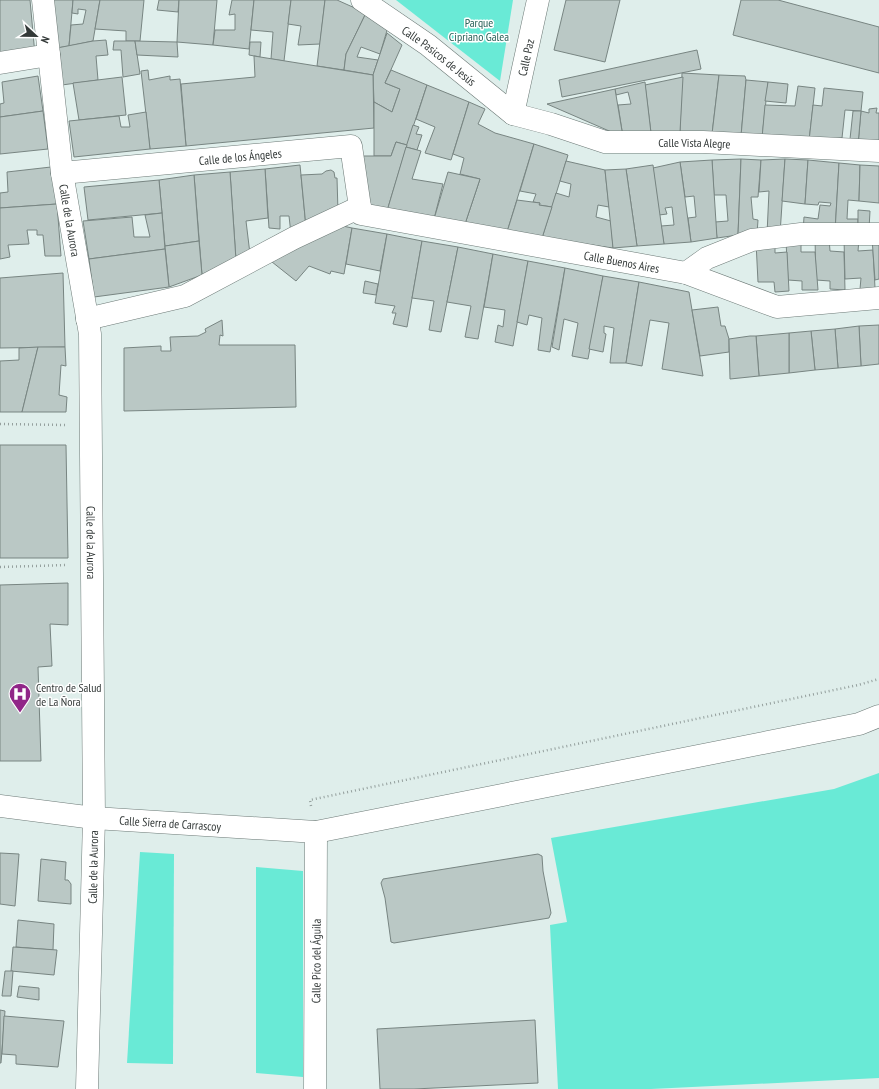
<svg xmlns="http://www.w3.org/2000/svg" width="879" height="1089" font-family="'PT Sans Narrow',sans-serif">
	<rect width="100%" height="100%" fill="#dfeeeb"/>
	<g fill="#69ead6">
		<polygon points="396,0 513,0 500,81"/>
		<polygon points="879,773 879,1078 651,1089 558,1089 550,925 567,922 551,838 834,789"/>
		<polygon points="140,852 174,854 173,1064 127,1063"/>
		<polygon points="256,867 303,871 303,1077 256,1073"/>
	</g>
	<g fill="#bac8c5" stroke="#788582">
		<polygon points="0,0 30,0 35,55 0,59"/>
		<polygon points="47,0 73,0 69,46 57,48"/>
		<polygon points="73,0 100,0 93,41 69,46 71,25 83,24 86,10 78,9 78,14 72,13"/>
		<polygon points="100,0 144,0 140,41 126,41 126,31 95,29"/>
		<polygon points="159,0 179,0 178,12 157,10"/>
		<polygon points="179,0 217,0 213,45 177,42"/>
		<polygon points="232,0 254,0 249,49 213,45 215,30 235,30 235,14 229,15"/>
		<polygon points="254,0 291,0 284,61 271,59 273,32 251,30"/>
		<polygon points="291,0 325,0 320,44 298,45 301,26 288,24"/>
		<polygon points="325,0 337,0 366,13 346,54 344,70 317,66"/>
		<polygon points="566,0 620,0 605,62 554,50"/>
		<polygon points="741,0 778,0 879,27 879,73 733,35"/>
		<polygon points="366,13 388,27 380,54 361,47 357,57 378,60 373,75 344,70 346,54"/>
		<polygon points="387,33 402,45 385,83 400,89 392,112 374,102 373,75"/>
		<polygon points="106,40 108,55 96,56 98,80 62,85 57,48 93,41"/>
		<polygon points="114,41 135,41 140,74 123,77 121,50 113,50"/>
		<polygon points="135,41 177,42 178,57 137,55"/>
		<polygon points="250,42 261,42 260,57 249,55"/>
		<polygon points="697,50 701,69 562,97 559,80"/>
		<polygon points="254,56 373,75 374,128 186,146 181,84 255,77"/>
		<polygon points="148,70 149,80 170,76 170,80 180,79 186,146 150,149 141,71"/>
		<polygon points="391,70 427,85 407,145 396,142 391,156 374,156 374,102 392,112 400,89 385,83"/>
		<polygon points="682,73 719,75 712,134 680,132"/>
		<polygon points="719,75 745,76 746,80 741,136 712,134"/>
		<polygon points="38,76 43,111 0,117 0,104 4,103 2,82"/>
		<polygon points="122,77 126,115 79,120 73,83"/>
		<polygon points="683,77 680,132 651,133 645,85"/>
		<polygon points="746,80 768,82 762,138 741,136"/>
		<polygon points="645,82 651,133 623,137 618,105 631,104 628,92 616,95 615,89"/>
		<polygon points="768,82 788,84 786,103 765,101"/>
		<polygon points="427,85 469,102 451,160 425,153 435,127 416,119"/>
		<polygon points="798,86 815,88 809,141 762,138 765,105 795,106"/>
		<polygon points="824,88 863,92 861,111 845,110 842,138 809,141 813,105 822,106"/>
		<polygon points="615,89 623,137 547,104"/>
		<polygon points="469,102 485,109 478,124 495,133 534,144 507,232 465,224 480,179 460,174 464,158 453,154"/>
		<polygon points="877,108 876,113 879,113 879,147 858,145 861,111 869,113 869,109"/>
		<polygon points="43,111 48,149 0,154 0,117"/>
		<polygon points="853,111 861,111 858,145 850,139"/>
		<polygon points="146,112 150,149 74,157 69,121 119,116 121,127 130,127 128,115"/>
		<polygon points="413,125 419,127 416,134 422,135 417,150 406,147"/>
		<polygon points="396,142 407,145 387,211 364,206 363,156 391,156"/>
		<polygon points="534,144 568,155 552,207 539,205 540,203 533,202 536,194 520,191"/>
		<polygon points="406,147 421,151 412,179 443,184 434,219 387,211"/>
		<polygon points="741,159 738,235 717,238 715,222 728,221 726,195 714,195 712,160"/>
		<polygon points="741,159 761,160 758,197 751,197 753,219 758,220 757,234 738,235"/>
		<polygon points="785,159 780,234 767,234 769,191 759,192 761,160"/>
		<polygon points="785,159 808,160 805,204 782,201"/>
		<polygon points="712,160 717,238 691,242 688,218 696,217 694,196 685,197 680,162"/>
		<polygon points="808,160 839,163 835,232 803,232 804,217 818,219 820,205 830,206 831,203 819,202 818,205 805,204"/>
		<polygon points="566,161 605,170 609,207 598,205 596,217 611,221 613,248 542,238 556,193 569,197 571,184 560,181"/>
		<polygon points="680,162 691,242 664,244 661,226 674,225 672,207 665,208 667,214 659,215 653,168"/>
		<polygon points="839,163 860,165 859,201 848,200 847,219 858,219 858,230 835,232"/>
		<polygon points="300,165 306,227 291,234 289,216 280,216 280,229 269,228 265,169"/>
		<polygon points="653,165 664,244 637,246 626,169"/>
		<polygon points="860,165 879,166 879,203 859,201"/>
		<polygon points="51,167 57,204 0,208 0,193 8,192 7,172"/>
		<polygon points="265,169 268,218 246,221 250,254 236,260 230,172"/>
		<polygon points="626,169 637,246 613,248 605,170"/>
		<polygon points="331,170 334,172 335,178 337,178 338,212 306,227 301,175 322,174 326,171"/>
		<polygon points="230,172 236,260 202,275 194,175"/>
		<polygon points="448,172 480,179 465,224 434,219"/>
		<polygon points="194,175 199,241 165,246 159,180"/>
		<polygon points="159,180 162,213 88,220 84,187"/>
		<polygon points="517,200 540,203 539,205 552,207 542,238 507,232"/>
		<polygon points="57,204 61,256 45,256 43,235 37,235 37,230 27,230 29,244 8,245 10,257 0,259 0,208"/>
		<polygon points="858,210 870,211 869,229 858,230"/>
		<polygon points="162,213 165,249 89,259 83,221 132,217 134,237 150,237 145,215"/>
		<polygon points="334,224 352,228 344,274 331,271 330,274 309,266 296,281 267,258"/>
		<polygon points="352,228 387,234 380,271 346,264"/>
		<polygon points="387,234 422,241 407,327 393,324 396,313 392,313 395,306 375,303"/>
		<polygon points="815,238 829,238 830,251 844,252 845,290 830,289 830,281 816,280"/>
		<polygon points="844,238 859,239 858,251 873,250 875,288 860,289 861,278 845,279"/>
		<polygon points="872,238 879,238 879,279 875,280"/>
		<polygon points="801,239 801,252 815,252 818,290 802,290 802,281 788,280 786,241"/>
		<polygon points="199,241 202,275 169,287 165,246"/>
		<polygon points="422,241 458,247 441,332 429,330 434,301 412,298"/>
		<polygon points="775,241 775,253 787,252 789,291 775,292 774,282 758,282 756,242"/>
		<polygon points="458,247 493,254 478,339 465,337 471,306 447,302"/>
		<polygon points="165,249 169,287 94,297 89,259"/>
		<polygon points="493,254 528,261 513,346 495,342 498,325 503,327 505,310 484,307"/>
		<polygon points="528,261 565,268 550,352 538,350 542,318 529,315 527,325 517,322"/>
		<polygon points="565,268 603,276 588,359 572,356 578,323 564,319 559,350 552,347"/>
		<polygon points="63,273 65,347 0,348 0,278"/>
		<polygon points="603,276 639,282 626,363 610,363 614,328 604,326 604,333 606,334 603,352 589,349"/>
		<polygon points="365,281 378,284 376,295 363,293"/>
		<polygon points="639,282 689,292 703,376 662,369 669,323 650,320 642,366 626,363"/>
		<polygon points="718,307 721,326 725,326 729,339 729,352 700,356 692,310"/>
		<polygon points="222,320 223,336 220,335 219,345 295,345 296,407 124,411 124,348 161,346 161,351 171,351 170,337 198,336 206,332 205,329"/>
		<polygon points="879,325 879,364 861,366 859,326"/>
		<polygon points="859,326 861,366 838,368 835,329"/>
		<polygon points="835,329 838,368 815,370 811,331"/>
		<polygon points="811,331 815,370 789,373 789,333"/>
		<polygon points="789,333 789,373 759,376 756,336"/>
		<polygon points="750,336 756,336 759,376 730,379 729,339"/>
		<polygon points="38,347 22,412 0,412 0,361 19,360 19,348"/>
		<polygon points="38,347 65,347 66,366 61,365 59,395 67,397 66,412 22,412"/>
		<polygon points="0,445 66,445 68,558 0,558"/>
		<polygon points="68,583 68,625 50,624 52,666 38,667 41,761 0,761 0,585"/>
		<polygon points="0,853 19,854 15,906 0,904"/>
		<polygon points="538,854 542,856 543,871 551,913 549,918 394,943 391,942 385,898 381,883 383,879"/>
		<polygon points="41,859 66,862 65,880 68,880 71,884 71,904 38,901"/>
		<polygon points="18,920 54,924 53,950 16,947"/>
		<polygon points="13,947 57,950 54,975 11,971"/>
		<polygon points="5,971 13,971 11,996 2,996"/>
		<polygon points="19,986 39,988 39,1000 17,997"/>
		<polygon points="0,1010 5,1011 1,1063 0,1063"/>
		<polygon points="4,1016 64,1021 58,1067 16,1064 16,1055 2,1054"/>
		<polygon points="535,1020 538,1083 414,1089 380,1089 377,1029"/>
	</g>
	<g fill="none" stroke-linecap="round" stroke-linejoin="round">
		<g stroke="#6d7a77" stroke-width="23">
			<g id="minor">
				<path id="s1" d="M43,0l19,173 28,161 4,484 -7,271"/>
				<path id="s2" d="M362,0l66,45 85,69 38,10 54,18h98l176,9"/>
				<polyline points="0,63 49,55"/>
				<path id="s3" d="M513,114l25,-114"/>
				<path id="s4" d="M62,173l289,-27 10,68 325,59 91,34 102,-9"/>
				<polyline points="686,273 707,258 752,240 801,234 879,234"/>
				<polyline points="87,319 185,296 294,238 360,207"/>
				<path id="s5" d="M0,806l94,12 222,14 543,-108 20,-8"/>
				<path id="s6" d="M315,1089l1,-257"/>
			</g>
		</g>
		<g stroke="#949f9d" stroke-width="2.5" stroke-dasharray="1 3" stroke-linecap="butt">
			<polyline points="0,424 65,425"/>
			<polyline points="0,567 67,565"/>
			<polyline points="311,806 310,800 858,685 879,679"/>
		</g>
		<use href="#minor" stroke="#fff" stroke-width="22"/>
	</g>
	<defs>
		<g id="hospital-pin" transform="scale(1.15)"><path d="M0 17L-7.5 6A9.5 9.5 0 1 1 7.5 6Z" fill="#912688" stroke="#fff"/><path d="M-5-5h3v3.5h4V-5h3V5h-3V1.5h-4V5h-3Z" fill="#fff"/></g>
	</defs>
	<g fill-rule="evenodd">
		<use href="#hospital-pin" x="20" y="694"/>
	</g>
	<g text-anchor="middle" dominant-baseline="central" stroke-width="3" stroke-linejoin="round" paint-order="stroke">
		<g font-size="12" fill="#276057" stroke="#fff">
			<text x="479" y="22">Parque<tspan x="479" dy="14">Cipriano Galea</tspan></text>
		</g>
		<g font-size="12" fill="#333938" stroke="#fff">
			<text stroke="none"><textPath href="#s2" startOffset="95">Calle Pasicos de Jesús</textPath></text>
			<text stroke="none"><textPath href="#s3" startOffset="58">Calle Paz</textPath></text>
			<text stroke="none"><textPath href="#s2" startOffset="375">Calle Vista Alegre</textPath></text>
			<text stroke="none"><textPath href="#s4" startOffset="179">Calle de los Ángeles</textPath></text>
			<text stroke="none"><textPath href="#s1" startOffset="222">Calle de la Aurora</textPath></text>
			<text stroke="none"><textPath href="#s4" startOffset="624">Calle Buenos Aires</textPath></text>
			<text stroke="none"><textPath href="#s1" startOffset="546">Calle de la Aurora</textPath></text>
			<text stroke="none"><textPath href="#s5" startOffset="171">Calle Sierra de Carrascoy</textPath></text>
			<text transform="translate(93 867) rotate(-89)">Calle de la Aurora</text>
			<text stroke="none"><textPath href="#s6" startOffset="128">Calle Pico del Águila</textPath></text>
		</g>
		<g font-size="12" fill="#333938" stroke="#fff" text-anchor="start">
			<text x="36" y="687">Centro de Salud<tspan x="36" dy="14">de La Ñora</tspan></text>
		</g>
	</g>
	<g transform="translate(36 36) rotate(112)" stroke="#ffffff" stroke-width="3" paint-order="stroke">
	<path d="M0-3L7 15L0 10L-7 15Z" fill="#333938"/>
	<text y="-6" font-size="11" font-weight="bold" text-anchor="middle" fill="#333938">N</text>
	</g>
</svg>
